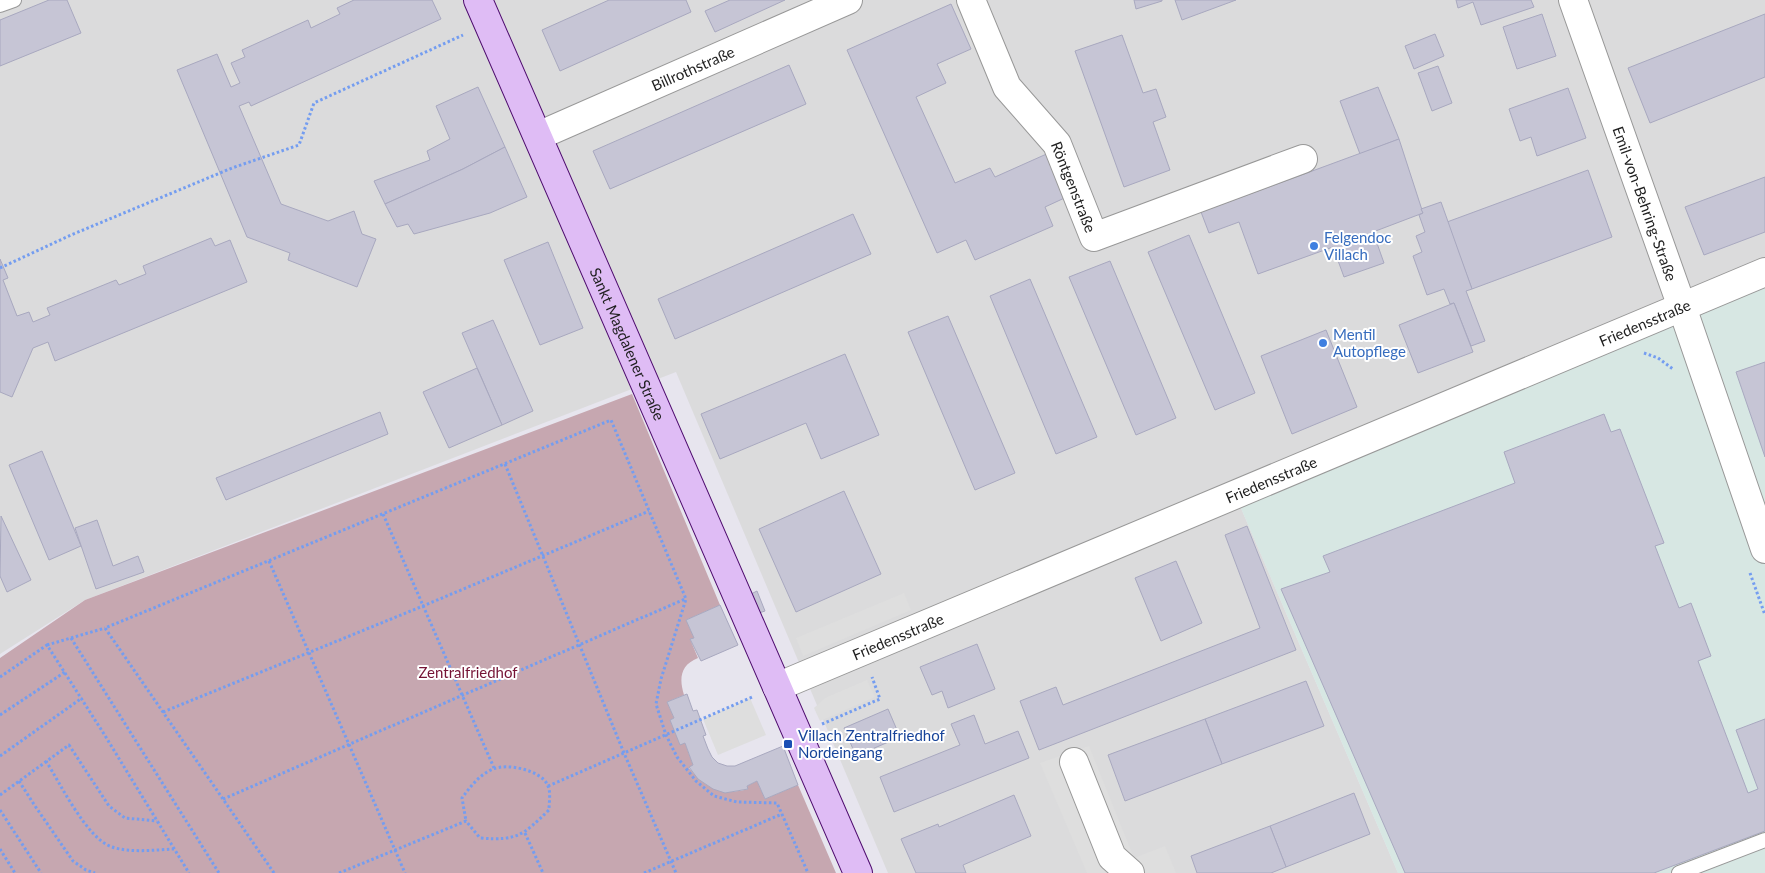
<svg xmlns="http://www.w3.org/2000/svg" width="1765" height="873" font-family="Lato,sans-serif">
	<rect width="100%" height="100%" fill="#e7e5ee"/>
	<polygon fill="#dbdbdc" points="0,0 1765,0 1765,282 1237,499 1398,873 888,873 676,372 85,600 0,654"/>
	<polygon fill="#d7e7e3" points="1765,282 1765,873 1398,873 1237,499"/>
	<path fill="#c6a7b0" d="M632,394l88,211 -34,15 8,18 -4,1 8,19c-18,7 -19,21 -14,37l-17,7 7,16 -4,2 10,24 5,-1 8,22 -4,3c17,21 32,28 59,21l-1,-3 10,-5 8,18 33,-14 38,88h-836v-215l85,-58z"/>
	<g fill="#dedede">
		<polygon points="904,593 911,610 803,656 796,638"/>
		<polygon points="867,680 875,697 820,721 814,708 825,698"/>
		<polygon points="750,698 766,735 718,755 703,719"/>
		<polygon points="1089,746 1134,858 1165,846 1176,873 1087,873 1040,763"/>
	</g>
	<g fill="#c6c5d5" stroke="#a8a8bf">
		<polygon points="49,0 67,0 81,33 0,66 0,20"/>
		<polygon points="354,0 432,0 441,19 251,106 249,102 239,106 281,204 328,221 354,211 362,234 376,239 357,287 288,260 290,253 247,237 177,70 217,54 231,87 240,83 231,63 245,57 242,50 308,20 311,28 340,14 337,8"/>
		<polygon points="609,0 686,0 691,12 560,71 542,30"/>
		<polygon points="730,0 785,0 715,32 705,11"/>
		<polygon points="1134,0 1162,0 1162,1 1136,9"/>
		<polygon points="1175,0 1236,0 1182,20"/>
		<polygon points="1456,0 1531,0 1534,7 1481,25 1473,2 1458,8"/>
		<polygon points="951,4 971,49 937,64 946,83 916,97 955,183 990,168 995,177 1051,152 1071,195 1045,207 1053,226 975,260 966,240 937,253 847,50"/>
		<polygon points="1542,14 1556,56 1517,69 1503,27"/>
		<polygon points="1765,14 1765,77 1650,123 1628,68"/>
		<polygon points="1435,34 1444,56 1414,69 1405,46"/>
		<polygon points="1122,35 1143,93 1156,89 1166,117 1153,122 1170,170 1124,187 1075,51"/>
		<polygon points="789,65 806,104 610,189 593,151"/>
		<polygon points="1438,66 1452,103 1432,111 1418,73"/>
		<polygon points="478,87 505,147 463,169 385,204 374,181 430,160 427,151 450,139 436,106"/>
		<polygon points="1378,87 1399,139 1360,154 1340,101"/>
		<polygon points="1568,88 1586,138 1537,156 1531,137 1520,141 1509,109"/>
		<polygon points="1399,139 1423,213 1373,232 1384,263 1344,277 1333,247 1258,274 1239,222 1209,233 1201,212"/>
		<polygon points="505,147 527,197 490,213 414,234 408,224 397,227 385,204 463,169"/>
		<polygon points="1588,170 1612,237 1472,289 1447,222"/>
		<polygon points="1765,177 1765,232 1704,255 1685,207"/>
		<polygon points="1441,202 1472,289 1466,291 1485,341 1471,346 1454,303 1450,304 1444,289 1427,295 1413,256 1422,252 1416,236 1425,232 1419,215 1423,213 1421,209"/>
		<polygon points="853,214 871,254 675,339 658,299"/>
		<polygon points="1189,235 1255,393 1215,410 1148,252"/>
		<polygon points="211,238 215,246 230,240 247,282 55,361 48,342 33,348 12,397 0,392 0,259 8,278 3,280 17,316 29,312 33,322 50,315 47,308 116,280 119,285 146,274 143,266"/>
		<polygon points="548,242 583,328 540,345 504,260"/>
		<polygon points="1110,261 1176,418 1136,435 1069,277"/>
		<polygon points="1030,279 1097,437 1056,454 990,296"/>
		<polygon points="1454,303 1473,352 1418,373 1399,325"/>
		<polygon points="948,316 1015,473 975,490 908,332"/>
		<polygon points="493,320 533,411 502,425 462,333"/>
		<polygon points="1326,330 1357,407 1292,434 1261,356"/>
		<polygon points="845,354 879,435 821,459 806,423 720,459 701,414"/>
		<polygon points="1765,362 1765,457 1736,372"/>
		<polygon points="477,368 502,425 449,448 423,392"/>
		<polygon points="380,412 388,434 226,500 216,478"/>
		<polygon points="1604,414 1611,432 1620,429 1664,543 1655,546 1679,608 1691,603 1711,656 1698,661 1748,793 1758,789 1736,730 1765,719 1765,831 1654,873 1405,873 1281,589 1330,572 1323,556 1515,483 1504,452"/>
		<polygon points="42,451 81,546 49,560 9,465"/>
		<polygon points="844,491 881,574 796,612 759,529"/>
		<polygon points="1,516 31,580 7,592 0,576"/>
		<polygon points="97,520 113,566 138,556 144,572 96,589 75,528"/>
		<polygon points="1247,526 1296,650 1039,750 1020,701 1056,687 1063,705 1260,628 1225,535"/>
		<polygon points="1176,561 1202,623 1161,641 1135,578"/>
		<polygon points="757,591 765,611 759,613 751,594"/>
		<polygon points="720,605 738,645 701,661 690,639 694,638 686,620"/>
		<polygon points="977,644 995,689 948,708 942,691 932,695 920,667"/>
		<polygon points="1306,681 1324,726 1222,764 1205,719"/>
		<polygon points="687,694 693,711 697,710 706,735 703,736 708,749 712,757 718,763 727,766 735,766 783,746 798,785 765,799 757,781 747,786 748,789 725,793 713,789 698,779 689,767 693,765 685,743 680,745 670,720 674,718 667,702"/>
		<polygon points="888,709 900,737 856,756 844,728"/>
		<polygon points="974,715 985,744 1018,731 1029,758 894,812 880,777 960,745 951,724"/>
		<polygon points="1205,719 1222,764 1125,801 1108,755"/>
		<polygon points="1354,793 1370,834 1286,867 1270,826"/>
		<polygon points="1014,795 1031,836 963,865 966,873 916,873 901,839 938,824 939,827"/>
		<polygon points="1270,826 1286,867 1271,873 1197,873 1191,856"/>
	</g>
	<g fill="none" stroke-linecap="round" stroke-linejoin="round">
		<g stroke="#989898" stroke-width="16">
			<g id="lane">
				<polyline points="0,5 14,0"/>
				<polyline points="1679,873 1765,840"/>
			</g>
		</g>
		<g stroke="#989898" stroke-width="30">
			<g id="street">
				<path id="s1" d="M971,0l36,87 50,57 37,93 209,-78"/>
				<path id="s2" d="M1573,0l109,307 83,242"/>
				<path id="s3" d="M538,136l310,-136"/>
				<path id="s4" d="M777,687l988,-415"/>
				<polyline points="1074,762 1112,857 1130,873"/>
			</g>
		</g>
		<g stroke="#4e0c6e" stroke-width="30">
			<g id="secondary">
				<path id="s5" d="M478,0l380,873"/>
			</g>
		</g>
		<g stroke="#749df0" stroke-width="3" stroke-dasharray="2.5 2.5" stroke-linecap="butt">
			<polyline points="0,268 71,235 232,168 299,145 314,103 463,35"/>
			<polyline points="1644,353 1658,358 1673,369"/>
			<polyline points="505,464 624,753 676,873"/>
			<polyline points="383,514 494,768"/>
			<polyline points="269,561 405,873"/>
			<polyline points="1750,573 1765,615"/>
			<polyline points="71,638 219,873"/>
			<polyline points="47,645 105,628"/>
			<polyline points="0,677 47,645 104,734 189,873"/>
			<polyline points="163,712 423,606 649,511"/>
			<polyline points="0,715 65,672"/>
			<polyline points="822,724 880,699 872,677"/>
			<polyline points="0,756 82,698"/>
			<path d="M46,761c14,22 41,78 66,86 18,6 43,3 62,2"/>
			<polyline points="19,781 35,806 73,861 86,870 95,873"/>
			<polyline points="548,786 752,697"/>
			<polyline points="0,795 69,745 109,806 125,818 157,821"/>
			<polyline points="223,799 685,599"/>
			<polyline points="0,810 41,873"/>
			<polyline points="525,833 543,873"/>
			<polyline points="0,849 15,873"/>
			<polyline points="274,873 105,628 611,420 686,599 661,679 656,704 666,735 677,757 696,781 714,796 737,802 777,803 808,873"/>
			<path d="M339,873l127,-52 14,17c38,3 43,-3 69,-28 0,-7 2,-18 -1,-24 -6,-16 -41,-23 -55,-17 -14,6 -23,18 -31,29l4,23"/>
			<polyline points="644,873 782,814"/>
		</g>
		<use href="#lane" stroke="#fff" stroke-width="14"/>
		<use href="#street" stroke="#fff" stroke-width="28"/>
		<use href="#secondary" stroke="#dfbcf5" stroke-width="28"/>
	</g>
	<g fill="#3f7fe0" stroke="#fff" stroke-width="2">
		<circle cx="1314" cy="246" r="5"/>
		<circle cx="1323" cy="343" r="5"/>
	</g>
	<rect fill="#1a4fb4" stroke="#fff" stroke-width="2" x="783" y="739" width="10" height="10" rx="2.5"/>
	<g text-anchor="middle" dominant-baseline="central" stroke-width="4" stroke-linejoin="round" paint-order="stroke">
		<g font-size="15" fill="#1e1e1e" stroke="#fff">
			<text stroke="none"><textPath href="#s3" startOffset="169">Billrothstraße</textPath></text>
			<text stroke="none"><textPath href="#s1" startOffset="216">Röntgenstraße</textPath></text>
			<text stroke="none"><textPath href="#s2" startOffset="216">Emil-von-Behring-Straße</textPath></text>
			<text stroke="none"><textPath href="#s4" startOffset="941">Friedensstraße</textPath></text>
			<text stroke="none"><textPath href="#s5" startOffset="375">Sankt Magdalener Straße</textPath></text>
			<text stroke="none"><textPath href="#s4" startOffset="536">Friedensstraße</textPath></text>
			<text stroke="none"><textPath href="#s4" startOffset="131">Friedensstraße</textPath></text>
		</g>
		<g font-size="15" fill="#366cbe" stroke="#fff" text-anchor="start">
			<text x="1324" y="237">Felgendoc<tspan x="1324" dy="17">Villach</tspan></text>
			<text x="1333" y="334">Mentil<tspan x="1333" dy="17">Autopflege</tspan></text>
		</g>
		<g font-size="15" fill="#751335" stroke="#fff">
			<text x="468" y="672">Zentralfriedhof</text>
		</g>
		<g font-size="15" fill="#164399" stroke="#fff" text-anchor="start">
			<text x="798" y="735">Villach Zentralfriedhof<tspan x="798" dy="17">Nordeingang</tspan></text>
		</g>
	</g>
</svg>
